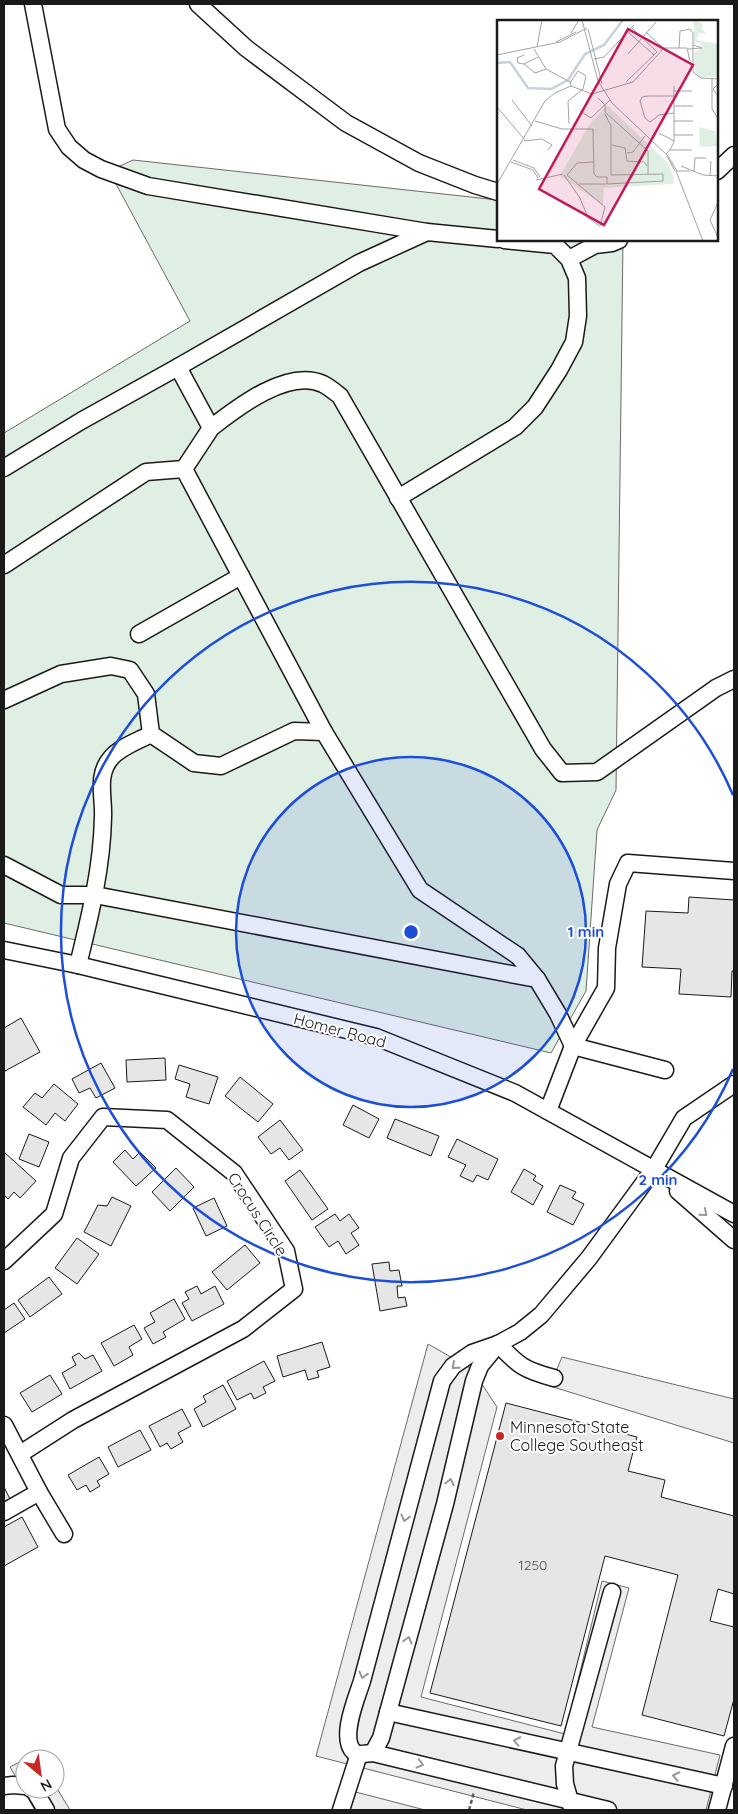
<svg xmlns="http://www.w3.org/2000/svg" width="738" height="1814" font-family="Quicksand,sans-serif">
	<rect width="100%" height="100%" fill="#fff"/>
	<polygon fill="#e0efe3" stroke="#6a6a6a" points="133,160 498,200 498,240 623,240 616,790 597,830 586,991 551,1053 4,923 4,433 190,321 109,171"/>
	<g fill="#ededed" stroke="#6a6a6a">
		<polygon points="428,1344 472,1369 497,1407 421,1697 565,1734 602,1581 629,1588 592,1727 720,1755 706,1810 527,1810 316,1756"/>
		<polygon points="562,1357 734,1399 734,1443 550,1386"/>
		<polygon points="36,1753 40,1759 25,1759 25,1789 55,1789 55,1785 70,1810 35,1810 10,1767"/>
		<polygon points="348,1790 425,1810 341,1810"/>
	</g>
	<g fill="#e6e6e6" stroke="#1a1a1a">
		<polygon points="689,897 734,900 734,971 732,971 731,997 679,994 681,969 642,967 646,911 688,913"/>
		<polygon points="21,1018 40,1052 5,1071 4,1068 4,1028"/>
		<polygon points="165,1058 166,1080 127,1082 126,1060"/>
		<polygon points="101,1063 115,1088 96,1098 90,1088 79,1093 72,1079"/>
		<polygon points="179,1065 218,1077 209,1104 186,1097 190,1084 175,1079"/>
		<polygon points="240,1077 273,1104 258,1122 225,1096"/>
		<polygon points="54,1084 78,1104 65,1121 55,1113 46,1125 23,1107 35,1093 42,1098"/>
		<polygon points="353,1105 379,1119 369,1138 343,1125"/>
		<polygon points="395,1119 439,1136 431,1156 387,1138"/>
		<polygon points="280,1120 303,1150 289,1160 280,1148 271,1154 258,1137"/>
		<polygon points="29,1134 49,1142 39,1167 19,1159"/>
		<polygon points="457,1139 498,1159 488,1180 477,1175 473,1182 460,1176 466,1165 448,1157"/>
		<polygon points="125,1150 133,1159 140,1152 156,1168 136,1186 113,1162"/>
		<polygon points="4,1152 36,1181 20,1198 14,1192 8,1199 4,1195"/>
		<polygon points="176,1168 194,1187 170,1211 152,1192"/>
		<polygon points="524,1169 536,1176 533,1180 543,1186 533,1205 511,1192"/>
		<polygon points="300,1170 328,1209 312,1220 285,1181"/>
		<polygon points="560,1185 576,1192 572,1198 584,1204 573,1225 547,1212"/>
		<polygon points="112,1197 131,1206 111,1246 84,1232 98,1205 107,1206"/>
		<polygon points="214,1198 227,1226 206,1236 193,1208"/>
		<polygon points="335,1214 340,1221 349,1214 359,1228 351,1233 359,1245 346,1254 338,1241 329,1247 315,1227"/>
		<polygon points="77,1238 99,1254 77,1284 55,1268"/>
		<polygon points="245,1245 260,1263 227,1290 212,1272"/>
		<polygon points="389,1262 390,1271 399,1270 402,1286 397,1286 398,1298 405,1297 407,1306 380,1311 372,1264"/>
		<polygon points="49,1277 62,1294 30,1317 18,1300"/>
		<polygon points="197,1286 201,1294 215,1286 224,1304 192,1321 182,1303 189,1299 185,1292"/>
		<polygon points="174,1299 185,1319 163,1332 166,1337 153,1344 144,1328 155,1322 150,1313"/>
		<polygon points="14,1303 25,1319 4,1333 4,1310"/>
		<polygon points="134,1325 142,1339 129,1347 133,1355 114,1366 101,1343"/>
		<polygon points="322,1342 330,1367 317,1371 319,1377 308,1380 305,1370 283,1377 277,1356"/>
		<polygon points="79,1353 85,1359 93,1355 102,1371 70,1389 62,1373 76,1365 72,1357"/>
		<polygon points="264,1361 275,1381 263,1387 266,1393 254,1399 251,1393 237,1400 227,1381"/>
		<polygon points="50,1375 62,1394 32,1412 20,1393"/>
		<polygon points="223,1385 236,1409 203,1427 194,1409 206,1402 203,1396"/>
		<polygon points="506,1403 637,1437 628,1471 665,1480 661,1497 734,1516 734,1594 718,1589 710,1621 734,1627 734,1699 724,1736 642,1715 678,1575 605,1556 561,1726 430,1693"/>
		<polygon points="182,1409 191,1426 178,1433 183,1442 171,1449 167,1443 160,1447 149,1426"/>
		<polygon points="140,1430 151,1450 118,1467 108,1447"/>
		<polygon points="99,1457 109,1474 97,1481 100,1486 90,1492 86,1485 77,1490 68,1475"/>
		<polygon points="4,1487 10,1499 4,1503"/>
		<polygon points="22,1517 38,1547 4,1566 4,1527"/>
	</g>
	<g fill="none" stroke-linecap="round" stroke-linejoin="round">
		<g stroke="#1a1a1a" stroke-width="19">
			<g id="minor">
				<polyline points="33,4 57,129 69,147 84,160 101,169 148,186 427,232 498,239"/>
				<polyline points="198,4 246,48 346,123 419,163 475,185 498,192"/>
				<polyline points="717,171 734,155"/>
				<polyline points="569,259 595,245 612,243 619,240"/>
				<polyline points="178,367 359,263 427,232"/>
				<polyline points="211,428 184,469 324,732 420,890 518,956 537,979"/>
				<path d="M4,468l77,-47 97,-54 33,61c27,-21 77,-60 112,-44 6,3 12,8 17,12l203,353 19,24 35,-1 119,-84 18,-9"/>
				<polyline points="398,498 515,427 535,407 559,370 574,342 578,316 577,278 569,259 555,245 504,240"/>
				<polyline points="4,565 146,472 184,469"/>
				<polyline points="139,634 241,576"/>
				<polyline points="4,700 61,674 111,666 130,670 146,694 151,734 194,763 221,766 294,731 324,732"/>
				<polyline points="4,865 61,895 95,895 537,979 558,1014 573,1046 665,1070"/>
				<polyline points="4,950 78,965 376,1037 515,1093 734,1214"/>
				<path d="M78,965c12,-49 24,-97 25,-148 1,-20 -7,-42 8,-59 9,-11 27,-17 40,-24"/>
				<polyline points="548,1111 573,1046 606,988 607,948 618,884 628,863 734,871"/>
				<polyline points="678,1191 734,1240"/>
				<polyline points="4,1261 54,1214 71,1158 103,1117 167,1120 234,1173 286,1251 294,1289 243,1329 73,1420 20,1454"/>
				<path d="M498,1344c21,22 26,26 56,34"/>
				<polyline points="4,1425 39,1492 64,1534"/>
				<polyline points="4,1512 39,1492"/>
				<polyline points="388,1712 724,1786"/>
				<polyline points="373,1753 381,1738 399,1672 445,1504 474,1381 480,1366 498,1344"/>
				<polyline points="4,1786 13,1785 25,1786"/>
				<polyline points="31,1789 34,1790 46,1810"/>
				<polyline points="572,1808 565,1784 564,1766 612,1592"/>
				<polyline points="341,1810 359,1754"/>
				<path d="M608,1810l-235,-57c-6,0 -14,3 -19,-1 -15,-14 3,-55 8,-71l80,-300 11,-15 19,-13 26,-9 22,-12 21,-17 48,-57 65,-89 30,-51 50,-34"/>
				<polyline points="717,1810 734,1746"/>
			</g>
		</g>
		<polyline stroke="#5f5f5f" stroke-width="2.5" stroke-dasharray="4 2.5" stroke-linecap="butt" points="469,1810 474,1792"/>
		<use href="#minor" stroke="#fff" stroke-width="16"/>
	</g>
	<defs><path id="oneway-chevron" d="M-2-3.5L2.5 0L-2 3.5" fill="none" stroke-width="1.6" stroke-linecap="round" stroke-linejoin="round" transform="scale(1.25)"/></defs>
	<g stroke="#989898">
		<use href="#oneway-chevron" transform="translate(704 1213) rotate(41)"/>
		<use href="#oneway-chevron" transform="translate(455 1366) rotate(139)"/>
		<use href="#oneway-chevron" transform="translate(450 1482) rotate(-77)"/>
		<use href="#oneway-chevron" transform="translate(405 1518) rotate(105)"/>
		<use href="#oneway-chevron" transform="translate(408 1640) rotate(-75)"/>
		<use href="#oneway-chevron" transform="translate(363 1675) rotate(105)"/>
		<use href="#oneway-chevron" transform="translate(517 1741) rotate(-168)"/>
		<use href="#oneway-chevron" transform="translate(420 1764) rotate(14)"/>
		<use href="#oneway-chevron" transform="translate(676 1776) rotate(-168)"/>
	</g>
	<circle cx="411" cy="932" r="175" fill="#1d4ed8" fill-opacity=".12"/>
	<g fill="none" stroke="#1d4ed8" stroke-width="2.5">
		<circle cx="411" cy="932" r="175"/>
		<path d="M733 1069A350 350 0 1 1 733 795"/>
	</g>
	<circle fill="#c62828" stroke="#fff" stroke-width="2" cx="500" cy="1436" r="5"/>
	<g text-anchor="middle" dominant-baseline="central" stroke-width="4" stroke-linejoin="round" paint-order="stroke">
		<g font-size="14" fill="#4d4d4d">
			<text x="533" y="1565">1250</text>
		</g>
		<g font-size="16" fill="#1a1a1a" stroke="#fff">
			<text transform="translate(340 1030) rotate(15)">Homer Road</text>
			<text transform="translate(258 1214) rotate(57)">Crocus Circle</text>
		</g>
		<g font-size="16" fill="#1a1a1a" stroke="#fff" text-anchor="start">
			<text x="510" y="1427">Minnesota State<tspan x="510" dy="18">College Southeast</tspan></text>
		</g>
	</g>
	<g transform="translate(497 20)">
		<rect width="221" height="221" fill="#fff"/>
		<path d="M197,0l9,4 -1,5 4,5 -8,-1 -1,7 21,4v33h-18l-5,-5 -1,-19 9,-6 -5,-5 -4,2zM110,85l60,57 7,15 -1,7 -69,4 -1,17 -43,-29 29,-51zM202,107l16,4 3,15 -18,1z" fill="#e0efe3"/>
		<path fill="none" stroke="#c6d2dc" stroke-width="2.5" d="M0,43l13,-1 18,26 23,1 17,-9 17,-26 19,-9 19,-25"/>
		<path fill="none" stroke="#a3a3a3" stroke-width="1" d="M85,0l16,61 14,22 56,53 9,15h13M135,8l25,24M91,9l14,55M131,12l26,23M149,12l17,16M74,13l8,-13M59,22l20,-10M40,27l5,-27M182,28l1,-17 10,-2 3,4v39l8,6 18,1M37,29l12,20 24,13 1,4 21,8 41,-12 31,-34h23l3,13M191,29l14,-1 -9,-3M131,34l28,-32M0,35l63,-13 27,-14M27,35l-7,3 1,5 6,1 14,-7M97,39l10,-2 30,-32M27,44l11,9 11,-4M215,59v30l7,11M129,62l31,-30M222,63l-6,6 6,9M177,71h18M101,78l7,7v7l43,39v23M15,80l20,26M177,86h19M0,87l28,33M83,91l11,7 19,-18M177,93l-15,2 -9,7 -5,-4 -5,-17 2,-4 6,-1h26M108,94l6,12v49M38,101l27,8h31l1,45 3,3h10v7l56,-3v-7l-52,1M177,101h19M72,104l-1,-23 15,-12 3,-13 -8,-5 -8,12M162,113l15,8M177,115h19M27,121l18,-2 10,6 -4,5M115,125l13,3 2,13 17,1 3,4M173,130l4,-8v-56M130,133l6,-1 12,-16M169,134l4,-4h22M170,136l8,15M16,140l21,8 6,9M14,142l22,8 5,8M184,146l22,9 16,1M179,151l27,70M197,152l1,-14h11M67,155l16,23 8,20 12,8 5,-19 -38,-32 10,-12 17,-1M213,156l1,-15M39,160l27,-6M0,164l48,-83 10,-8 16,-7M82,164h27M222,180l-9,20 9,20"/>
		<path fill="#c2185b" fill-opacity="0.15" stroke="#c2185b" stroke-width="2.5" d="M131,9l65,36 -89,160 -65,-36z"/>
		<rect width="221" height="221" fill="none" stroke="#1a1a1a" stroke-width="2.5"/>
	</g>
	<circle cx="411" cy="932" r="8" fill="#1d4ed8" stroke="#fff" stroke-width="2.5"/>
	<g font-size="15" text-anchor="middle" font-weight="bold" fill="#1d4ed8" stroke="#fff" stroke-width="4" stroke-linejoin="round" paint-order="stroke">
		<text x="586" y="937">1 min</text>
		<text x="658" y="1185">2 min</text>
	</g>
	<rect width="738" height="1814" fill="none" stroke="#1a1a1a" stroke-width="10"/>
	<g transform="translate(40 1774) rotate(151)"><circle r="24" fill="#ffffff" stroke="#a3a3a3"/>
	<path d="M0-4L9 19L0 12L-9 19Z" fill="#c62828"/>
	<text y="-8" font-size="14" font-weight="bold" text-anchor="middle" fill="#1a1a1a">N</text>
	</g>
</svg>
